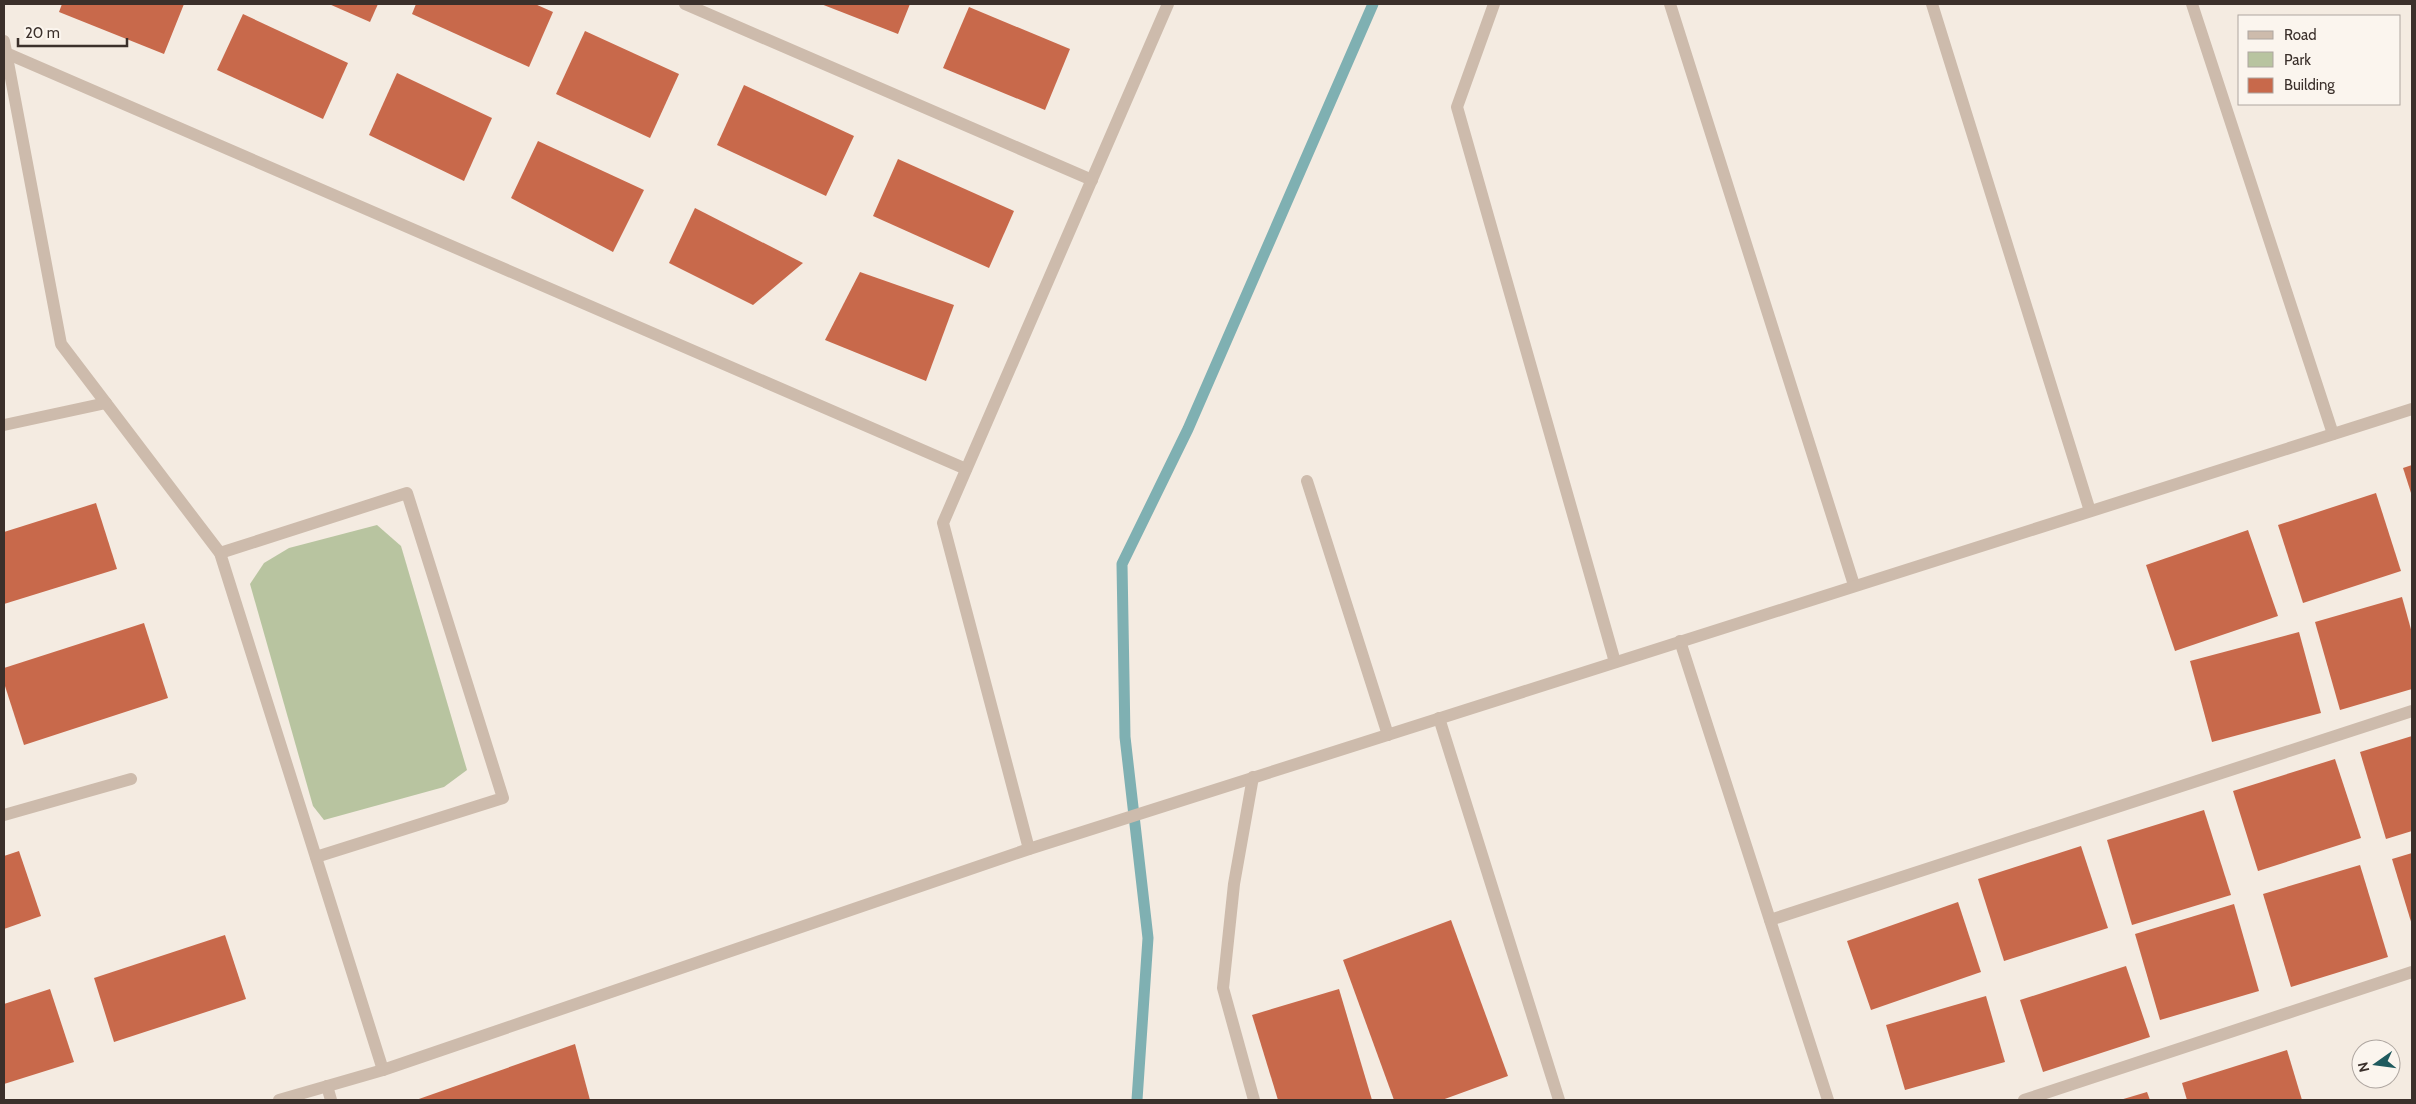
<svg xmlns="http://www.w3.org/2000/svg" width="2416" height="1104" font-family="Cabin,sans-serif">
	<rect width="100%" height="100%" fill="#f4ebe1"/>
	<polygon fill="#b8c4a0" points="377,525 401,546 467,770 444,787 324,820 313,806 250,584 264,563 289,548"/>
	<g fill="none" stroke-linecap="round" stroke-linejoin="round">
		<polyline stroke="#7fb0b2" stroke-width="11" points="1137,1100 1148,938 1125,737 1122,564 1188,429 1373,4"/>
	</g>
	<g fill="#c8694b">
		<polygon points="62,4 184,4 164,54 59,12"/>
		<polygon points="329,4 378,4 370,22"/>
		<polygon points="416,4 535,4 553,12 529,67 412,14"/>
		<polygon points="821,4 910,4 898,34"/>
		<polygon points="969,7 1070,49 1045,110 943,68"/>
		<polygon points="243,14 348,63 323,119 217,70"/>
		<polygon points="585,31 679,74 650,138 556,94"/>
		<polygon points="397,73 492,118 464,181 369,135"/>
		<polygon points="744,85 854,136 826,196 717,145"/>
		<polygon points="538,141 644,190 613,252 511,198"/>
		<polygon points="898,159 1014,211 989,268 873,216"/>
		<polygon points="695,208 803,263 753,305 669,263"/>
		<polygon points="860,272 954,305 926,381 825,340"/>
		<polygon points="2412,465 2412,496 2403,468"/>
		<polygon points="2376,493 2401,571 2303,603 2278,525"/>
		<polygon points="96,503 117,569 4,604 4,532"/>
		<polygon points="2248,530 2278,616 2175,651 2146,565"/>
		<polygon points="2402,597 2412,633 2412,689 2340,710 2315,622"/>
		<polygon points="144,623 168,698 24,745 4,683 4,668"/>
		<polygon points="2299,632 2321,713 2212,742 2190,661"/>
		<polygon points="2412,736 2412,831 2386,839 2360,752"/>
		<polygon points="2335,759 2361,838 2258,871 2233,791"/>
		<polygon points="2204,810 2231,895 2132,925 2107,840"/>
		<polygon points="2081,846 2108,928 2004,961 1978,879"/>
		<polygon points="19,851 41,916 4,929 4,856"/>
		<polygon points="2412,853 2412,925 2392,859"/>
		<polygon points="2360,865 2388,957 2291,987 2263,894"/>
		<polygon points="1958,902 1981,972 1871,1010 1847,941"/>
		<polygon points="2234,904 2259,991 2160,1020 2135,934"/>
		<polygon points="1451,920 1508,1076 1442,1100 1394,1100 1343,960"/>
		<polygon points="225,935 246,999 114,1042 94,978"/>
		<polygon points="2126,966 2150,1037 2043,1072 2020,1000"/>
		<polygon points="50,989 74,1062 4,1084 4,1004"/>
		<polygon points="1339,989 1372,1100 1278,1100 1252,1015"/>
		<polygon points="1986,996 2005,1062 1905,1090 1886,1025"/>
		<polygon points="575,1044 590,1100 416,1100"/>
		<polygon points="2287,1050 2302,1100 2187,1100 2182,1083"/>
		<polygon points="2147,1092 2150,1100 2120,1100"/>
	</g>
	<g fill="none" stroke-linecap="round" stroke-linejoin="round">
		<g stroke="#cdbbac" stroke-width="12">
			<polyline points="685,4 1092,180"/>
			<polyline points="1494,4 1457,107 1615,662"/>
			<polyline points="1670,4 1854,585"/>
			<polyline points="1932,4 2090,511"/>
			<polyline points="2192,4 2333,434"/>
			<polyline points="4,41 61,344 220,553 383,1070"/>
			<polyline points="6,53 966,469"/>
			<polyline points="4,425 106,403"/>
			<polyline points="1307,481 1388,735"/>
			<polyline points="220,553 407,493 503,798 316,857"/>
			<polyline points="1680,641 1828,1100"/>
			<polyline points="1439,718 1559,1100"/>
			<polyline points="1253,777 1234,884 1223,988 1254,1100"/>
			<polyline points="4,815 131,779"/>
			<polyline points="1029,849 943,523 1168,4"/>
			<polyline points="1770,920 2412,711"/>
			<polyline points="327,1086 331,1100"/>
			<polyline points="279,1100 383,1070 1029,849 2412,409"/>
			<polyline points="2024,1100 2412,972"/>
		</g>
	</g>
	<rect width="2416" height="1104" fill="none" stroke="#3b302b" stroke-width="10"/>
	<rect x="2238" y="15" width="162" height="90" fill="#fbf5ee" stroke="#aea6a0"/>
	<rect x="2248" y="31" width="25" height="8" fill="#cdbbac" stroke="#aea6a0"/>
	<text x="2284" y="40" font-size="15" fill="#3b302b">Road</text>
	<rect x="2248" y="52" width="25" height="15" fill="#b8c4a0" stroke="#aea6a0"/>
	<text x="2284" y="65" font-size="15" fill="#3b302b">Park</text>
	<rect x="2248" y="78" width="25" height="15" fill="#c8694b" stroke="#aea6a0"/>
	<text x="2284" y="90" font-size="15" fill="#3b302b">Building</text>
	<g transform="translate(2376 1064) rotate(256)"><circle r="24" fill="#fbf5ee" stroke="#aea6a0"/>
	<path d="M0-4L9 19L0 12L-9 19Z" fill="#1f5a5e"/>
	<text y="-8" font-size="14" font-weight="bold" text-anchor="middle" fill="#3b302b">N</text>
	</g>
	<path d="M18 38v8h109v-8" fill="none" stroke="#3b302b" stroke-width="2.5"/>
	<text x="25" y="38" font-size="15" fill="#3b302b" stroke="#fbf5ee" stroke-width="4" paint-order="stroke">20 m</text>
</svg>
